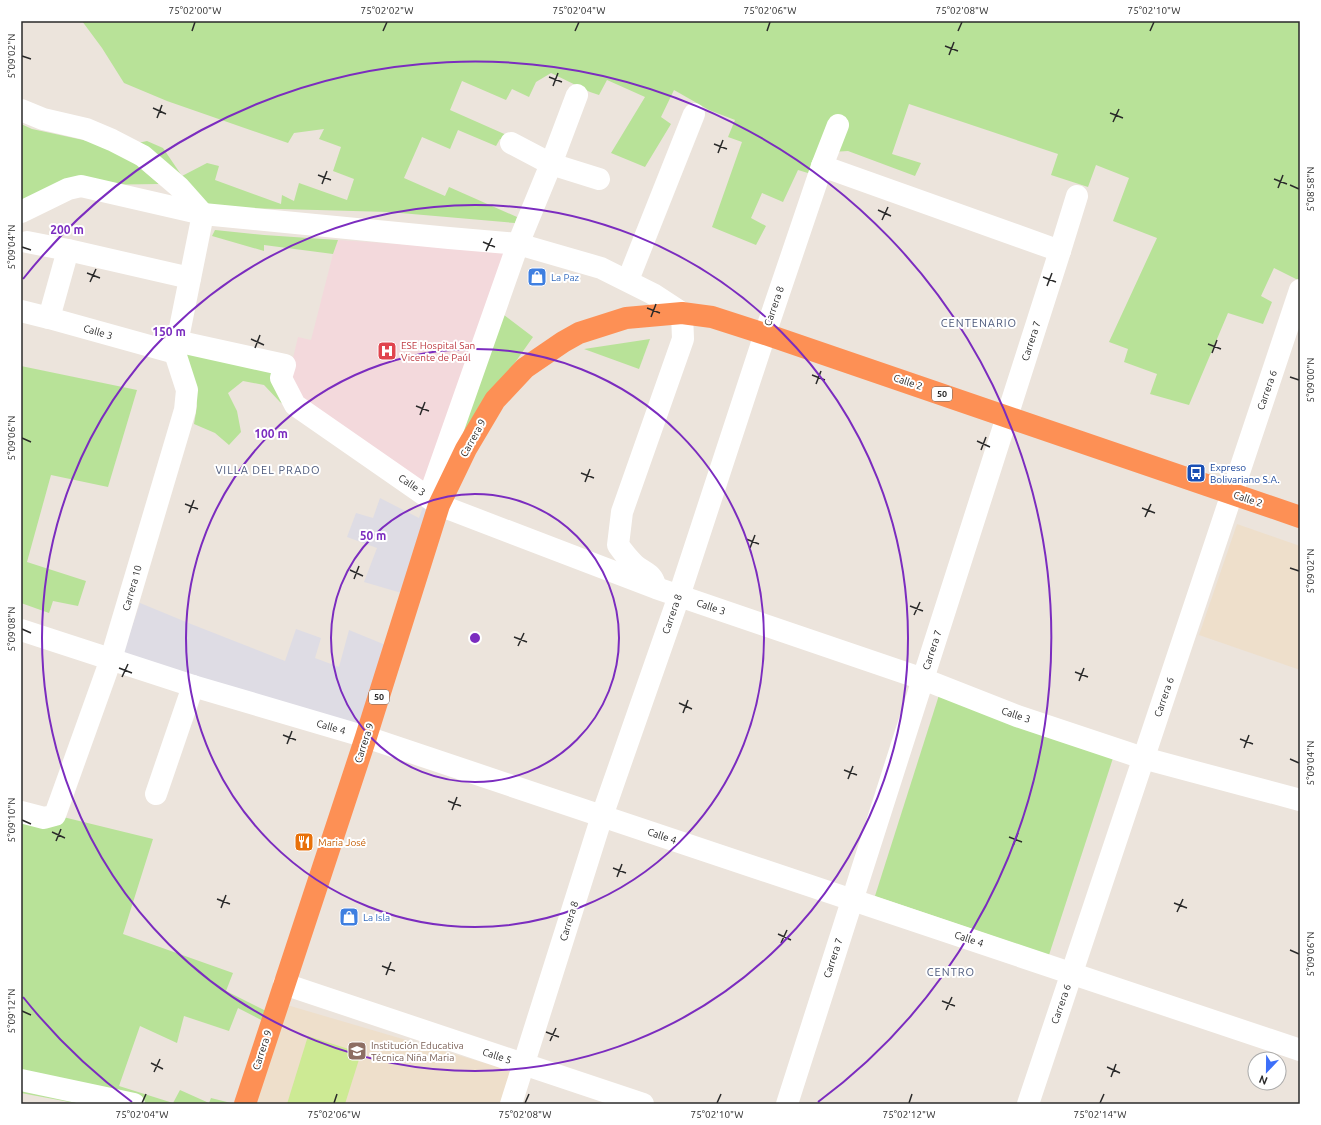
<svg xmlns="http://www.w3.org/2000/svg" width="1321" height="1125" font-family="Ubuntu,sans-serif">
	<rect width="100%" height="100%" fill="#ece4dc"/>
	<g fill="#dedce4">
		<polygon points="380,498 419,518 424,504 439,515 405,594 364,582 377,548 347,537 356,513 373,518"/>
		<polygon points="140,603 191,624 285,661 296,629 321,638 315,658 339,667 349,630 388,646 361,727 121,659"/>
	</g>
	<g fill="#eedfcb">
		<polygon points="1237,524 1300,546 1300,670 1199,635"/>
		<polygon points="287,1005 515,1072 505,1104 253,1104"/>
	</g>
	<polygon fill="#f3d9dc" points="338,240 518,252 428,484 301,401 286,377 292,362 298,337 311,340 333,254"/>
	<g fill="#b8e298">
		<polygon points="82,21 1300,21 1300,281 1274,268 1261,296 1272,302 1263,324 1228,313 1189,405 1150,394 1157,374 1124,362 1128,349 1109,342 1157,238 1113,221 1129,178 1096,165 1088,187 1051,175 1058,154 909,104 892,154 921,163 915,176 848,151 832,152 821,177 798,170 783,202 762,193 751,218 766,226 756,245 712,227 742,142 728,137 735,120 709,110 674,90 661,117 671,124 645,167 611,153 645,97 607,80 599,95 590,92 551,73 536,82 529,97 512,89 506,100 462,81 450,110 511,137 509,142 500,139 496,146 458,130 450,149 422,137 404,178 445,196 449,187 517,217 515,223 389,212 206,207 138,143 147,141 163,148 182,176 207,163 219,166 215,180 281,204 282,195 294,201 299,183 347,200 354,179 333,171 341,147 319,139 324,129 294,133 288,143 167,101 124,83 102,48"/>
		<polygon points="21,124 32,129 97,143 128,158 159,184 90,185 21,208"/>
		<polygon points="215,230 264,235 338,240 333,254 264,245 264,251 212,236"/>
		<polygon points="500,312 533,337 480,412 439,498"/>
		<polygon points="650,339 639,369 584,349"/>
		<polygon points="187,345 286,377 301,401 424,504 280,402 264,385 243,381 228,393 237,411 241,432 229,445 215,433 194,424 197,406 191,373 183,360"/>
		<polygon points="21,366 137,390 108,487 51,475 27,562 86,581 78,606 53,601 49,613 21,603"/>
		<polygon points="940,692 1114,755 1049,955 875,896"/>
		<polygon points="21,815 59,816 153,839 123,934 233,973 226,991 266,1011 263,1021 238,1008 229,1031 184,1016 177,1043 140,1026 119,1086 173,1103 180,1090 209,1103 211,1098 235,1104 80,1104 21,1093"/>
	</g>
	<polygon fill="#cdea94" points="308,1036 361,1053 345,1104 287,1104"/>
	<g fill="none" stroke-linecap="round" stroke-linejoin="round">
		<g stroke="#fff" stroke-width="22">
			<polyline points="21,110 43,119 86,129 112,140 143,156 179,187 203,214 175,353 187,390 185,410 111,659 55,815 44,818 21,812"/>
			<polyline points="511,143 551,164 599,179"/>
			<polyline points="822,166 1060,251"/>
			<path d="M21,212l47,-23 13,-3 122,28 246,24 69,6 83,24 52,26 29,19 1,26 -61,173 -4,33c5,7 10,14 17,20 7,6 16,8 19,17"/>
			<polyline points="27,242 68,250 190,278"/>
			<polyline points="628,280 694,114"/>
			<polyline points="21,311 49,318 175,353"/>
			<polyline points="49,318 68,250"/>
			<polyline points="176,341 285,365 281,378 295,405 439,505 656,588 923,679 1017,716 1143,758 1300,800"/>
			<polyline points="429,497 518,244 551,164 577,95"/>
			<polyline points="21,630 193,686 366,737 1300,1050"/>
			<polyline points="156,794 193,686"/>
			<polyline points="284,984 643,1104"/>
			<polyline points="21,1080 134,1104"/>
			<polyline points="511,1104 602,816 679,596 765,334 822,166 838,125"/>
			<polyline points="787,1104 1060,251 1077,196"/>
			<polyline points="1028,1104 1300,290"/>
		</g>
		<polyline stroke="#fd9055" stroke-width="22" points="245,1104 366,737 439,505 466,449 495,400 525,368 563,342 579,333 626,318 682,313 712,317 765,334 1300,517"/>
	</g>
	<path fill="none" stroke="#2a2a2a" stroke-width="1.5" d="M192,31l3,-9M383,31l4,-9M575,31l4,-9M767,31l3,-9M958,31l4,-9M1150,31l4,-9M945,46l13,5M949,55l5,-13M22,56l9,3M549,77l13,5M553,86l5,-13M153,108l13,6M1110,113l13,5M157,118l5,-13M1113,122l6,-13M714,144l13,5M718,153l5,-13M318,175l13,5M1274,179l13,5M322,184l5,-13M1290,185l9,4M1278,188l5,-13M878,210l13,6M882,220l6,-13M483,242l12,5M22,247l9,3M486,251l6,-13M87,273l13,5M1043,277l13,5M90,282l6,-13M1047,286l5,-13M647,308l13,5M651,317l5,-13M251,339l13,6M1208,344l13,5M255,348l5,-13M1212,353l5,-13M812,375l13,5M1290,377l9,3M816,384l5,-13M416,406l13,5M420,415l5,-13M22,438l9,4M977,441l13,6M981,450l5,-13M581,473l13,5M585,482l5,-13M185,504l13,5M1142,508l13,5M189,513l5,-13M1145,517l6,-13M746,539l13,5M750,548l5,-13M1290,568l9,3M350,570l13,6M354,579l5,-13M910,606l13,5M914,615l6,-13M22,629l9,4M514,637l13,5M518,646l6,-13M119,668l13,5M1075,672l13,5M122,677l6,-13M1079,681l5,-13M679,703l13,6M683,713l5,-13M283,735l13,5M1240,739l13,5M287,744l5,-13M1244,748l5,-13M1290,759l9,4M844,770l13,5M848,779l5,-13M448,801l13,5M452,810l5,-13M22,820l9,4M52,832l13,6M1009,837l13,5M56,841l5,-12M1013,846l5,-13M613,868l13,5M617,877l5,-13M217,899l13,5M1174,903l13,5M221,908l5,-13M1177,912l6,-13M778,934l13,6M781,943l6,-13M1290,950l9,4M382,966l13,5M386,975l5,-13M942,1001l13,5M946,1010l6,-13M22,1011l9,4M546,1032l13,5M550,1041l6,-13M151,1063l12,6M1107,1067l13,6M154,1072l6,-13M1111,1077l5,-13M142,1103l4,-9M334,1103l3,-9M525,1103l4,-9M717,1103l4,-9M909,1103l3,-9M1100,1103l4,-9"/>
	<g fill="none" stroke="#7b2cbf" stroke-width="2">
		<circle cx="475" cy="638" r="144"/>
		<circle cx="475" cy="638" r="289"/>
		<circle cx="475" cy="638" r="433"/>
		<path d="M132 1102A577 577 0 0 1 23 997M23 279A577 577 0 1 1 818 1102"/>
	</g>
	<defs>
		<g id="shop-square" transform="scale(1)"><rect x="-9" y="-9" width="18" height="18" rx="4" fill="#3f7fe0" stroke="#fff"/><path d="M-5-2.5h2.3a2.7 3.5 0 0 1 5.4 0H5L5.5 6h-11ZM-1.5-2.5h3a1.5 2.3 0 0 0-3 0Z" fill="#fff"/></g>
		<g id="hospital-square" transform="scale(1)"><rect x="-9" y="-9" width="18" height="18" rx="4" fill="#e0444e" stroke="#fff"/><path d="M-5-5h3v3.5h4V-5h3V5h-3V1.5h-4V5h-3Z" fill="#fff"/></g>
		<g id="bus-square" transform="scale(1)"><rect x="-9" y="-9" width="18" height="18" rx="4" fill="#1a4fb4" stroke="#fff"/><path d="M-5-6H5V4H4V6H2V4H-2V6H-4V4H-5ZM-3.5-4V0h7V-4ZM-3.5 1.2v1.5H-2V1.2ZM2 1.2v1.5H3.5V1.2Z" fill="#fff"/></g>
		<g id="restaurant-square" transform="scale(1)"><rect x="-9" y="-9" width="18" height="18" rx="4" fill="#e8710a" stroke="#fff"/><path d="M-5-6h1v4h1v-4h1v4h1v-4h1v5L-1.5 .5V6h-2V.5L-5-1ZM5-6V6H3V1.5H1.5Q1.5-4 5-6Z" fill="#fff"/></g>
		<g id="school-square" transform="scale(1)"><rect x="-9" y="-9" width="18" height="18" rx="4" fill="#8d6e63" stroke="#fff"/><path d="M0-5L7-2L0 1L-7-2ZM-4 1L0 2.5L4 1V4Q0 6-4 4Z" fill="#fff"/></g>
	</defs>
	<g fill-rule="evenodd">
		<use href="#shop-square" x="537" y="277"/>
		<use href="#hospital-square" x="387" y="351"/>
		<use href="#bus-square" x="1196" y="473"/>
		<use href="#restaurant-square" x="304" y="842"/>
		<use href="#shop-square" x="349" y="917"/>
		<use href="#school-square" x="357" y="1051"/>
	</g>
	<g text-anchor="middle" dominant-baseline="central" stroke-width="4" stroke-linejoin="round" paint-order="stroke">
		<g fill="#fff" stroke="#6a6a6a" stroke-width="1">
			<rect x="932" y="387" width="20" height="14" rx="3"/>
			<rect x="369" y="690" width="20" height="14" rx="3"/>
		</g>
		<g font-size="9" font-weight="bold" fill="#2a2a2a">
			<text x="942" y="394">50</text>
			<text x="379" y="697">50</text>
		</g>
		<g font-size="10" fill="#366cbe" stroke="#fff" text-anchor="start">
			<text x="551" y="277">La Paz</text>
			<text x="363" y="917">La Isla</text>
		</g>
		<g font-size="10" fill="#2a2a2a" stroke="#fff">
			<text transform="translate(774 306) rotate(-71)">Carrera 8</text>
			<text transform="translate(98 332) rotate(16)">Calle 3</text>
			<text transform="translate(1031 341) rotate(-72)">Carrera 7</text>
			<text transform="translate(908 382) rotate(19)">Calle 2</text>
			<text transform="translate(1267 390) rotate(-71)">Carrera 6</text>
			<text transform="translate(473 438) rotate(-61)">Carrera 9</text>
			<text transform="translate(412 485) rotate(34)">Calle 3</text>
			<text transform="translate(1248 499) rotate(19)">Calle 2</text>
			<text transform="translate(132 588) rotate(-74)">Carrera 10</text>
			<text transform="translate(711 607) rotate(19)">Calle 3</text>
			<text transform="translate(672 614) rotate(-71)">Carrera 8</text>
			<text transform="translate(932 650) rotate(-72)">Carrera 7</text>
			<text transform="translate(1164 697) rotate(-71)">Carrera 6</text>
			<text transform="translate(1016 715) rotate(19)">Calle 3</text>
			<text transform="translate(331 727) rotate(16)">Calle 4</text>
			<text transform="translate(364 743) rotate(-72)">Carrera 9</text>
			<text transform="translate(662 836) rotate(19)">Calle 4</text>
			<text transform="translate(569 921) rotate(-73)">Carrera 8</text>
			<text transform="translate(969 939) rotate(19)">Calle 4</text>
			<text transform="translate(833 958) rotate(-72)">Carrera 7</text>
			<text transform="translate(1061 1004) rotate(-71)">Carrera 6</text>
			<text transform="translate(262 1050) rotate(-72)">Carrera 9</text>
			<text transform="translate(497 1056) rotate(18)">Calle 5</text>
		</g>
		<g font-size="10" fill="#be3a42" stroke="#fff" text-anchor="start">
			<text x="401" y="345">ESE Hospital San<tspan x="401" dy="12">Vicente de Paúl</tspan></text>
		</g>
		<g font-size="10" fill="#164399" stroke="#fff" text-anchor="start">
			<text x="1210" y="467">Expreso<tspan x="1210" dy="12">Bolivariano S.A.</tspan></text>
		</g>
		<g font-size="10" fill="#c56008" stroke="#fff" text-anchor="start">
			<text x="318" y="842">Maria José</text>
		</g>
		<g font-size="10" fill="#785e54" stroke="#fff" text-anchor="start">
			<text x="371" y="1045">Institución Educativa<tspan x="371" dy="12">Técnica Niña Maria</tspan></text>
		</g>
		<g font-size="11" letter-spacing="1" fill="#4a577a" stroke="#fff">
			<text x="979" y="323">CENTENARIO</text>
			<text x="268" y="470">VILLA DEL PRADO</text>
			<text x="951" y="972">CENTRO</text>
		</g>
	</g>
	<circle cx="475" cy="638" r="6" fill="#7b2cbf" stroke="#fff" stroke-width="2"/>
	<g font-size="12" text-anchor="middle" font-weight="bold" fill="#7b2cbf" stroke="#fff" stroke-width="4" stroke-linejoin="round" paint-order="stroke">
		<text x="67" y="234">200 m</text>
		<text x="169" y="336">150 m</text>
		<text x="271" y="438">100 m</text>
		<text x="373" y="540">50 m</text>
	</g>
	<rect width="1321" height="1125" fill="none" stroke="#ffffff" stroke-width="44"/>
	<g transform="translate(1267 1071) rotate(202)"><circle r="19" fill="#ffffff" stroke="#aaaaaa"/>
	<path d="M0-3L7 15L0 10L-7 15Z" fill="#3c6ff9"/>
	<text y="-6" font-size="11" font-weight="bold" text-anchor="middle" fill="#2a2a2a">N</text>
	</g>
	<rect x="22" y="22" width="1277" height="1081" fill="none" stroke="#2a2a2a" stroke-width="1.5"/>
	<g font-size="10" text-anchor="middle" fill="#2a2a2a">
		<text x="195" y="14">75°02'00"W</text>
		<text x="387" y="14">75°02'02"W</text>
		<text x="579" y="14">75°02'04"W</text>
		<text x="770" y="14">75°02'06"W</text>
		<text x="962" y="14">75°02'08"W</text>
		<text x="1154" y="14">75°02'10"W</text>
		<text transform="translate(11 56) rotate(-90)" y="4">5°09'02"N</text>
		<text transform="translate(1310 189) rotate(-90)" y="4">5°08'58"N</text>
		<text transform="translate(11 247) rotate(-90)" y="4">5°09'04"N</text>
		<text transform="translate(1310 380) rotate(-90)" y="4">5°09'00"N</text>
		<text transform="translate(11 438) rotate(-90)" y="4">5°09'06"N</text>
		<text transform="translate(1310 571) rotate(-90)" y="4">5°09'02"N</text>
		<text transform="translate(11 629) rotate(-90)" y="4">5°09'08"N</text>
		<text transform="translate(1310 763) rotate(-90)" y="4">5°09'04"N</text>
		<text transform="translate(11 820) rotate(-90)" y="4">5°09'10"N</text>
		<text transform="translate(1310 954) rotate(-90)" y="4">5°09'06"N</text>
		<text transform="translate(11 1011) rotate(-90)" y="4">5°09'12"N</text>
		<text x="142" y="1118">75°02'04"W</text>
		<text x="334" y="1118">75°02'06"W</text>
		<text x="525" y="1118">75°02'08"W</text>
		<text x="717" y="1118">75°02'10"W</text>
		<text x="909" y="1118">75°02'12"W</text>
		<text x="1100" y="1118">75°02'14"W</text>
	</g>
</svg>
